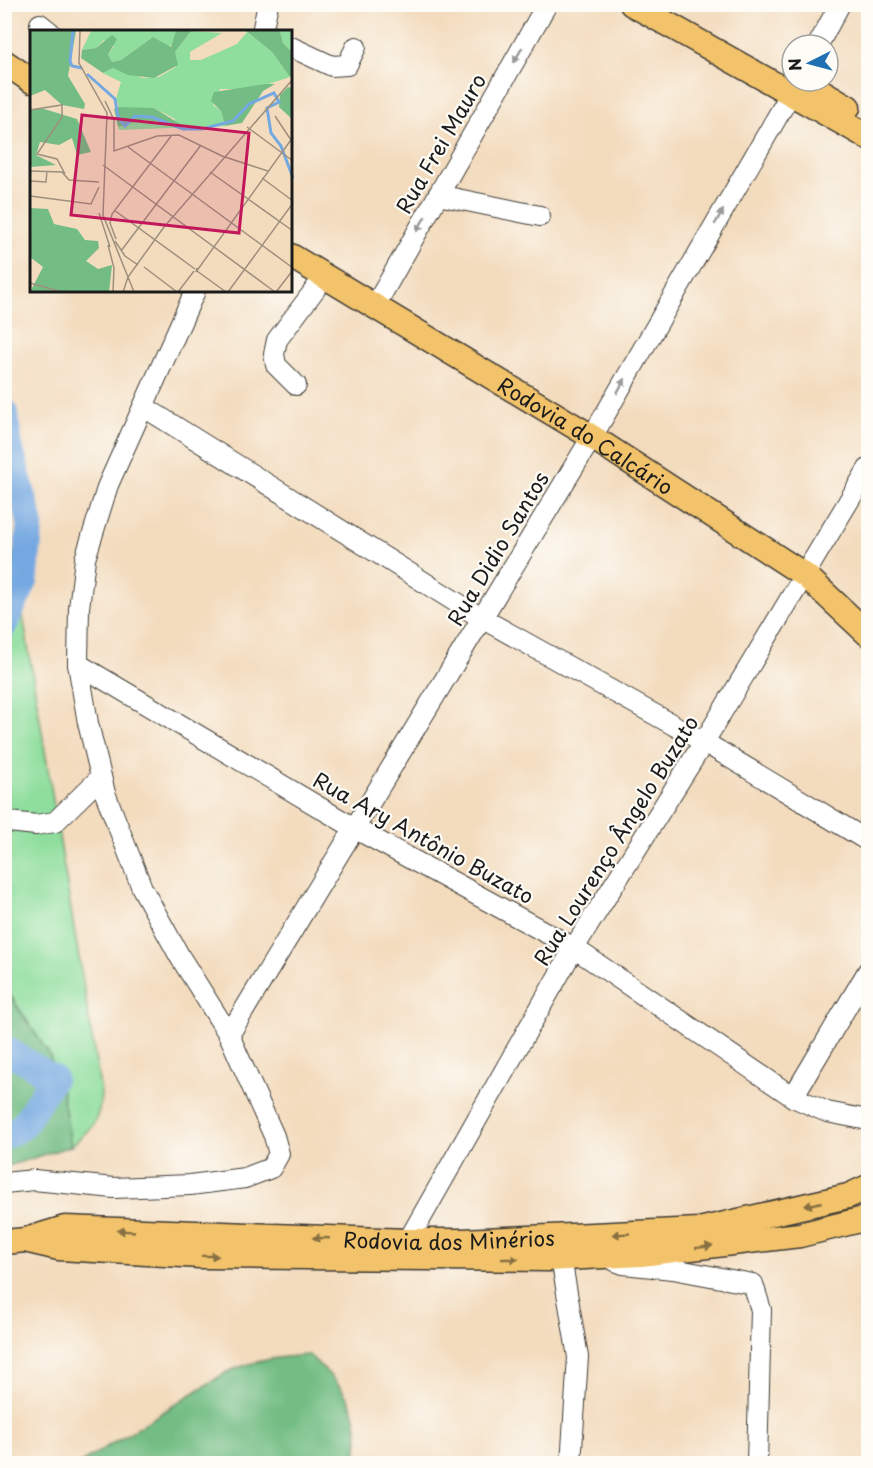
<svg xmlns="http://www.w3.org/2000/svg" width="873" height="1468" font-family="'Playpen Sans',sans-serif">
	<rect width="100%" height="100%" fill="#fdfcf7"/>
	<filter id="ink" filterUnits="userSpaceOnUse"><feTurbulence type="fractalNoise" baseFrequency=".0167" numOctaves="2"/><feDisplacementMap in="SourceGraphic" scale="12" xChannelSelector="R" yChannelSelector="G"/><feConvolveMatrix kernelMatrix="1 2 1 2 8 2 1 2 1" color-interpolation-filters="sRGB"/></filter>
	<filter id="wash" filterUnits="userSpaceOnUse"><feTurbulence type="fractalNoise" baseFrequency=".008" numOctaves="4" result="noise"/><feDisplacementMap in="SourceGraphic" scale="24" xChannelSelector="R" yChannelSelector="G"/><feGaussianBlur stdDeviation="1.35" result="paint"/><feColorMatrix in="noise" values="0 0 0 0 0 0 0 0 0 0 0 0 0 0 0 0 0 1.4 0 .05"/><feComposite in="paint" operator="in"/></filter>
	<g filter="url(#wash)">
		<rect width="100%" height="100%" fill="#f3dbbd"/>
		<path fill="#8fde9d" stroke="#567d5c" stroke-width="1.5" d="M4,500l97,593c-1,29 -9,35 -30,53l-10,-59 -12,-33 -44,-67z"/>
		<g fill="#73bd84" stroke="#486c50" stroke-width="1.5">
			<polygon points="4,987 49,1054 61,1087 71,1146 5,1167"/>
			<path d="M309,1355c36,33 57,57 46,108h-274l146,-91c28,-12 52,-15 82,-17z"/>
		</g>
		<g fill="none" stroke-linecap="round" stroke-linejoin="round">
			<g stroke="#74a8e1" stroke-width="27">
				<polyline points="4,411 9,445 30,523 25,580 4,625"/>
				<polyline points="4,1048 53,1078 22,1127 4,1136"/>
			</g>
		</g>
	</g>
	<g filter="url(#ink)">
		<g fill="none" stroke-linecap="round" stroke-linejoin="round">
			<g stroke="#3c3934" stroke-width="22">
				<g id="minor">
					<polyline points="40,24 50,32"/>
					<polyline points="262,32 268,4"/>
					<polyline points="818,45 840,4"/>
					<polyline points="291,47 332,66 347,65 356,47"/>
					<polyline points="438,195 540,216"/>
					<polyline points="375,306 547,4"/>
					<polyline points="296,385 276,365 274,354 277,340 325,276"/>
					<polyline points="144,407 483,619 704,742 868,841"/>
					<polyline points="78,664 356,829 574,948 793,1097 827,1112 868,1120"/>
					<polyline points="9,822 36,825 55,822 101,777"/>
					<polyline points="229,1035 592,437 798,81"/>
					<polyline points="793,1097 868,971"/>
					<polyline points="4,1183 34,1180 114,1188 190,1185 245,1178 271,1168 279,1154 274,1136 229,1035 180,957 142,888 105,793 88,723 78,664 79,608 85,559 108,485 195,291"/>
					<polyline points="408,1241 574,948 704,742 868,469"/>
					<polyline points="561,1258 578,1357 571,1464"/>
					<polyline points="615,1261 623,1264 673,1269 753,1284 761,1310 757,1464"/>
				</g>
			</g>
			<g stroke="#3c3934" stroke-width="27">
				<g id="major">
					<polyline points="632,4 868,137"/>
					<polyline points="4,62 32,81"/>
					<polyline points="804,81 848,107"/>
					<path id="s1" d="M291,256l301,181 214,139 62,58"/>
					<polyline points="29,1241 59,1248 200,1256 548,1259 641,1254 800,1235 868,1218"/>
					<path id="s2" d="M4,1242l22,-2 39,-12 343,13h53l238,-11 149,-34 20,-9"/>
				</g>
			</g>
			<use href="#minor" stroke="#fff" stroke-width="20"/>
			<use href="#major" stroke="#f2c36a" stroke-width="24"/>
		</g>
		<defs><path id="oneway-solid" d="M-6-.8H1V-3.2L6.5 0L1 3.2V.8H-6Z" transform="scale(1.5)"/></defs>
		<g fill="#999">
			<use href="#oneway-solid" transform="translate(518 55) rotate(120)"/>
			<use href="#oneway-solid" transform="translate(719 217) rotate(-60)"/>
			<use href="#oneway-solid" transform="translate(421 224) rotate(120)"/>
			<use href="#oneway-solid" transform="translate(621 386) rotate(-60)"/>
		</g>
		<g fill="#877043">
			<use href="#oneway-solid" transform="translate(813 1204) rotate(167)"/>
			<use href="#oneway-solid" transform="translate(126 1231) rotate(-177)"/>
			<use href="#oneway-solid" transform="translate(621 1234) rotate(177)"/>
			<use href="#oneway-solid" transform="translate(321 1238) rotate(-178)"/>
			<use href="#oneway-solid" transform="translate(704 1247) rotate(-7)"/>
			<use href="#oneway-solid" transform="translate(210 1256) rotate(1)"/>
			<use href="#oneway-solid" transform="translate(510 1259)"/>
		</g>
	</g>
	<g text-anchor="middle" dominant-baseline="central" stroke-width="4.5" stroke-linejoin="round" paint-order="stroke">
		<g font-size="21" fill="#1c1c1c" stroke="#fdfcf7">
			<text transform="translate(440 143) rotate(-60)">Rua Frei Mauro</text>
			<text stroke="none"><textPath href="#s1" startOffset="345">Rodovia do Calcário</textPath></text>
			<text transform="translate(497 548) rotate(-59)">Rua Didio Santos</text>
			<text transform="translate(424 837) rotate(29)">Rua Ary Antônio Buzato</text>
			<text transform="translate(615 840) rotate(-58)">Rua Lourenço Ângelo Buzato</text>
			<text stroke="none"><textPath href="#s2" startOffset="447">Rodovia dos Minérios</textPath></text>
		</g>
	</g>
	<g transform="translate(30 30)">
		<rect width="262" height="262" fill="#f3dbbd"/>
		<path d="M61,1h85v9l-7,7 -16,-10 -32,23 -9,2 -5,-5 7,-11 -10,-6 -8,8 -14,2zM161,1l31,2 -32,19v8h11l36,-16 10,-12 25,20 18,25 -37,12h-33l-7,16 8,6 4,15 -106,4 -1,-3 25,-7 31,5 1,-6 -21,-11 -34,2 -4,-11 5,-17 -18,-9 10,-5 30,10 16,-1 17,-10 -1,-15zM250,1h12v21l-9,-9z" fill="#8fde9d"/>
		<path d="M0,1h46l-8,45 17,28 -1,5 -22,-4 -17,-15 -15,6zM146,1h15l-16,21 3,13 -24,13 -26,-3 -15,-7 -10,5 -22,-15 1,-8 14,-2 16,-13 5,4 -9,16 4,7 9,-2 32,-23 18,10zM216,1h34l3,12 9,9v22l-2,3 -18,-25zM236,54h9l-12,7 -21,32 -17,3 -4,-15 -10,-10 3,-9zM258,57l4,1v31l-13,-12 1,-12zM87,77l37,1 26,16 -37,-4 -25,7 -4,-18zM0,79h14l33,10 14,33 -14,3 -5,-17 -13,7 -19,-3 -4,13 20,10 -26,2zM0,178l18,1 6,15 23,5 8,11 13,1 1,7 -13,13 12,8 14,-4 -3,27h-79l13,-25 -13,-10z" fill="#73bd84"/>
		<path fill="none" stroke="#74a8e1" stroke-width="3" d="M43,1l-3,30 2,5 10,2M57,44l28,25 3,17 7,10 10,-10 17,1 31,12h19l31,-8 16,-17 25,-11 5,9 -12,6 4,25 10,13 12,32"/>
		<path fill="none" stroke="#9d8f7d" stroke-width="1.5" d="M50,1l-1,32 28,50 -4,102 31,77M75,71l9,19v31l43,-15 22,-1 43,21 46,15M0,80l32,-5v12l-25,37 20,5 8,15M245,86l16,24M217,97l46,34M98,117l165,121M73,135l172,127M0,141l32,1 7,8 30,2M180,142l83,59M232,148l31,23M0,151l16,1 1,-11M0,166l61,8 8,-17M84,180l81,59M69,183l11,34M86,209l-6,-16 2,-9 60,-79M85,211l10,15 13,9M78,215l6,23 -1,24M91,221l80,-106M114,237l33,25M167,238l-1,4 97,-135M167,241l29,21M0,253l32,9M93,262l5,-15 36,-50 129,-148M148,262l16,-21M198,262l65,-89M246,262l17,-22"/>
		<path fill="#c2185b" fill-opacity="0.15" stroke="#c2185b" stroke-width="3" d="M52,85l167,18 -10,100 -168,-18z"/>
		<rect width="262" height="262" fill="none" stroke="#1c1c1c" stroke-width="3"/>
	</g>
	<rect width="873" height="1468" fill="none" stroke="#fdfcf7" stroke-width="24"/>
	<g transform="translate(810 63) rotate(264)"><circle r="28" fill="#fdfcf7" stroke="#a3a29f" stroke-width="1.5"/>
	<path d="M0-4.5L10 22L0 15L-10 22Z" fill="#1f6fb2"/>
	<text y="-9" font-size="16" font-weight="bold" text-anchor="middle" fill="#1c1c1c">N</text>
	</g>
</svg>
